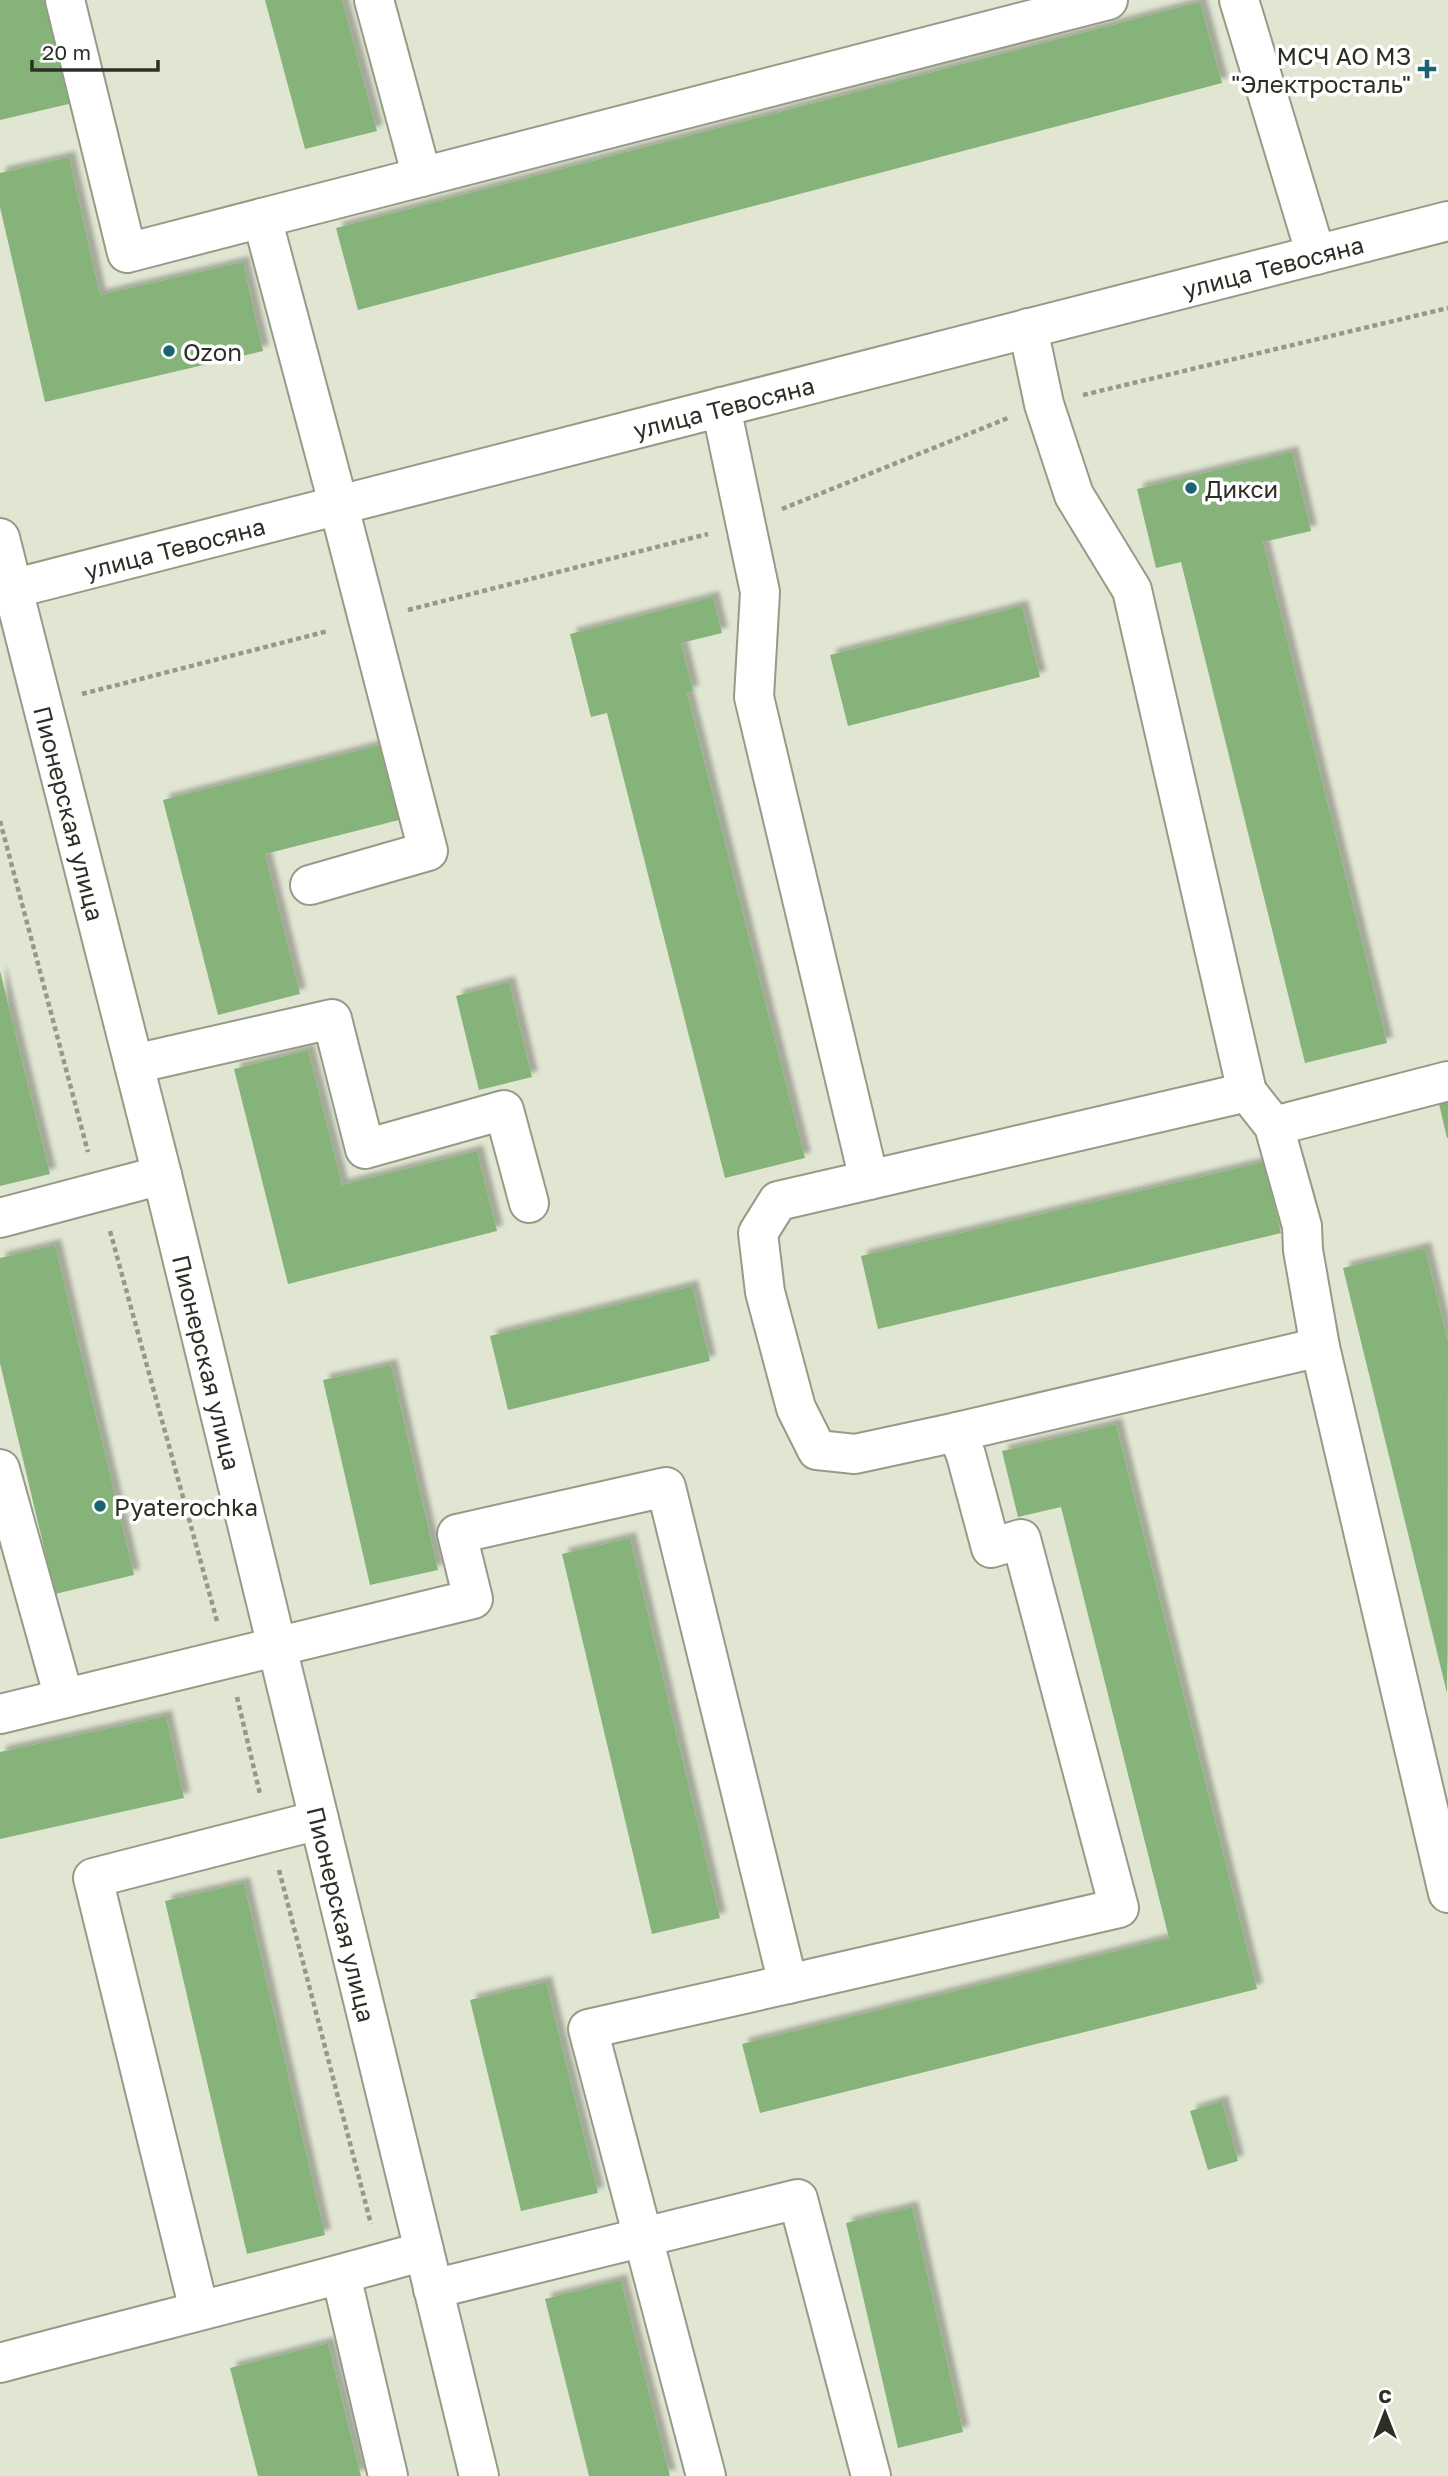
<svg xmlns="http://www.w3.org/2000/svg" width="1448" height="2476" font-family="'Golos Text',sans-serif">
	<defs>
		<filter id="shadow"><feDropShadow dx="6" dy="-6" stdDeviation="2" flood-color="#0004"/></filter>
	</defs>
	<rect width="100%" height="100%" fill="#e0e6d2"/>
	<g fill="#85b379" filter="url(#shadow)">
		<polygon points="0,0 49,0 73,103 0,120"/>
		<polygon points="265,0 342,0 377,131 305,149"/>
		<polygon points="1200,2 1222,83 358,310 336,228"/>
		<polygon points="69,157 100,295 243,262 263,351 45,402 0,207 0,173"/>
		<polygon points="1292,452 1311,531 1263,542 1387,1043 1305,1063 1181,562 1156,568 1137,489"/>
		<polygon points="713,597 722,633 681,643 693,691 687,693 805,1158 725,1178 607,713 591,717 570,634"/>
		<polygon points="1022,606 1040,677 848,726 830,655"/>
		<polygon points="380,745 399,820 265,854 300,994 218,1015 163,800"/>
		<polygon points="0,971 50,1174 0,1186"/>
		<polygon points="509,982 532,1077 479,1090 456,996"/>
		<polygon points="308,1050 342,1185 477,1151 497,1231 288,1284 234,1069"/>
		<polygon points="1448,1101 1448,1138 1447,1138 1439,1104"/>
		<polygon points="1264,1162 1281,1233 878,1329 861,1256"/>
		<polygon points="55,1245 134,1575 55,1594 0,1363 0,1258"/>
		<polygon points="1425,1248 1448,1341 1447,1693 1343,1268"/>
		<polygon points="692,1286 710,1361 508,1410 490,1336"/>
		<polygon points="391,1365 438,1570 370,1585 323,1380"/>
		<polygon points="1116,1424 1257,1989 760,2113 742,2044 1169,1938 1061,1507 1018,1517 1002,1451"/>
		<polygon points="630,1538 720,1918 652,1934 562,1554"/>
		<polygon points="166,1716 184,1798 0,1839 0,1752"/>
		<polygon points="244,1883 325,2235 247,2254 165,1901"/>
		<polygon points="546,1982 598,2193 521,2211 470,2000"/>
		<polygon points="1222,2101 1238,2161 1208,2170 1190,2111"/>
		<polygon points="912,2207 963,2432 898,2448 846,2223"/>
		<polygon points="621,2280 670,2476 589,2476 545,2299"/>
		<polygon points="328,2343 361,2476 258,2476 230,2368"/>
	</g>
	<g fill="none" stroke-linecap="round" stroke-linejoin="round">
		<g stroke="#959b87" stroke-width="42">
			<g id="minor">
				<polyline points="65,0 127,253 262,218"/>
				<polyline points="374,0 422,177"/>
				<polyline points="1239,0 1316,255"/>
				<polyline points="721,407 760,592 754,697 869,1180 1247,1092 1132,590 1074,495 1044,404 1028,328"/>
				<path id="s1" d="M0,538l162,637 317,1301"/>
				<polyline points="310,885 428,851 338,503 262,218 1108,0"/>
				<polyline points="134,1064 332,1019 365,1149 504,1110 529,1203"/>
				<polyline points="1247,1092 1274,1126 1302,1226 1303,1250 1320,1347"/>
				<polyline points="1274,1126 1448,1081"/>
				<polyline points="869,1180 778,1201 758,1233 765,1292 796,1408 817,1450 855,1454 957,1432"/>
				<polyline points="0,1218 162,1175"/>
				<polyline points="0,1469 64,1698"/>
				<polyline points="0,1714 473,1599 457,1534 666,1487 788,1984 1119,1908 1021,1539 991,1548 966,1455 957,1432 1320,1347 1448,1893"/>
				<polyline points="341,2275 388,2476"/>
				<polyline points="433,2289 798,2199 871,2476"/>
				<polyline points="199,2310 93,1878 319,1820"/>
				<path d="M0,2363c141,-38 284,-72 424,-112"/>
				<polyline points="706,2476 588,2029 788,1984"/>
			</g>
		</g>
		<g stroke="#959b87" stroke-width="42">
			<g id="major">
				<path id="s2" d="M0,592l1448,-371"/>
			</g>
		</g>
		<g stroke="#95998a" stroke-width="4.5" stroke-dasharray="5 3.5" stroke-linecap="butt">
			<polyline points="1083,395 1448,308"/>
			<polyline points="782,509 1008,418"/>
			<polyline points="408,610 708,534"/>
			<polyline points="82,694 328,631"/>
			<polyline points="0,821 88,1152"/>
			<polyline points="110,1231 217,1621"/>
			<polyline points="237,1697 260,1794"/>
			<polyline points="279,1870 371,2224"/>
		</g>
		<use href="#minor" stroke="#fff" stroke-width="38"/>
		<use href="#major" stroke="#fff" stroke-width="38"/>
	</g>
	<g fill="#1a6371" stroke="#fff" stroke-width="2.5">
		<path d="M1423.5 58.5h7v7h7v7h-7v7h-7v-7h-7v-7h7z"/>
		<circle cx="169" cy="351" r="7"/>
		<circle cx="1191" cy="488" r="7"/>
		<circle cx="100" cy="1506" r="7"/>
	</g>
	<g text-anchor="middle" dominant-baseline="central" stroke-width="7" stroke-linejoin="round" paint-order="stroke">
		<g font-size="24" fill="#2d2f27" stroke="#fff" text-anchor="start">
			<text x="1411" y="55" text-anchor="end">МСЧ АО МЗ<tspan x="1411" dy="28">"Электросталь"</tspan></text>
			<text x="183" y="351">Ozon</text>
			<text x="1205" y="488">Дикси</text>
			<text x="114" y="1506">Pyaterochka</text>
		</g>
		<g font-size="24" fill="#2d2f27" stroke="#fff">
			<text stroke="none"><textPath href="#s2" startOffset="1314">улица Тевосяна</textPath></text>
			<text stroke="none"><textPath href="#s2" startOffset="747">улица Тевосяна</textPath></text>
			<text stroke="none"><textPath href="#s2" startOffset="180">улица Тевосяна</textPath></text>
			<text stroke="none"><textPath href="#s1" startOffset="284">Пионерская улица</textPath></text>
			<text stroke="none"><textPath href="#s1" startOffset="850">Пионерская улица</textPath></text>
			<text stroke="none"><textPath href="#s1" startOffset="1418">Пионерская улица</textPath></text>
		</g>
	</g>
	<g transform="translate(1385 2413)" stroke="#ffffff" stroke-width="5" paint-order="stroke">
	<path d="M0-5L12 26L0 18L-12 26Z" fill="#2d2f27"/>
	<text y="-10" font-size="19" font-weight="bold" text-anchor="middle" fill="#2d2f27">С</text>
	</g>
	<path d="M32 60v10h126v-10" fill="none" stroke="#2d2f27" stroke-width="3.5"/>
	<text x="42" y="60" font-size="21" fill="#2d2f27" stroke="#ffffff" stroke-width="5" paint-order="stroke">20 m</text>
</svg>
